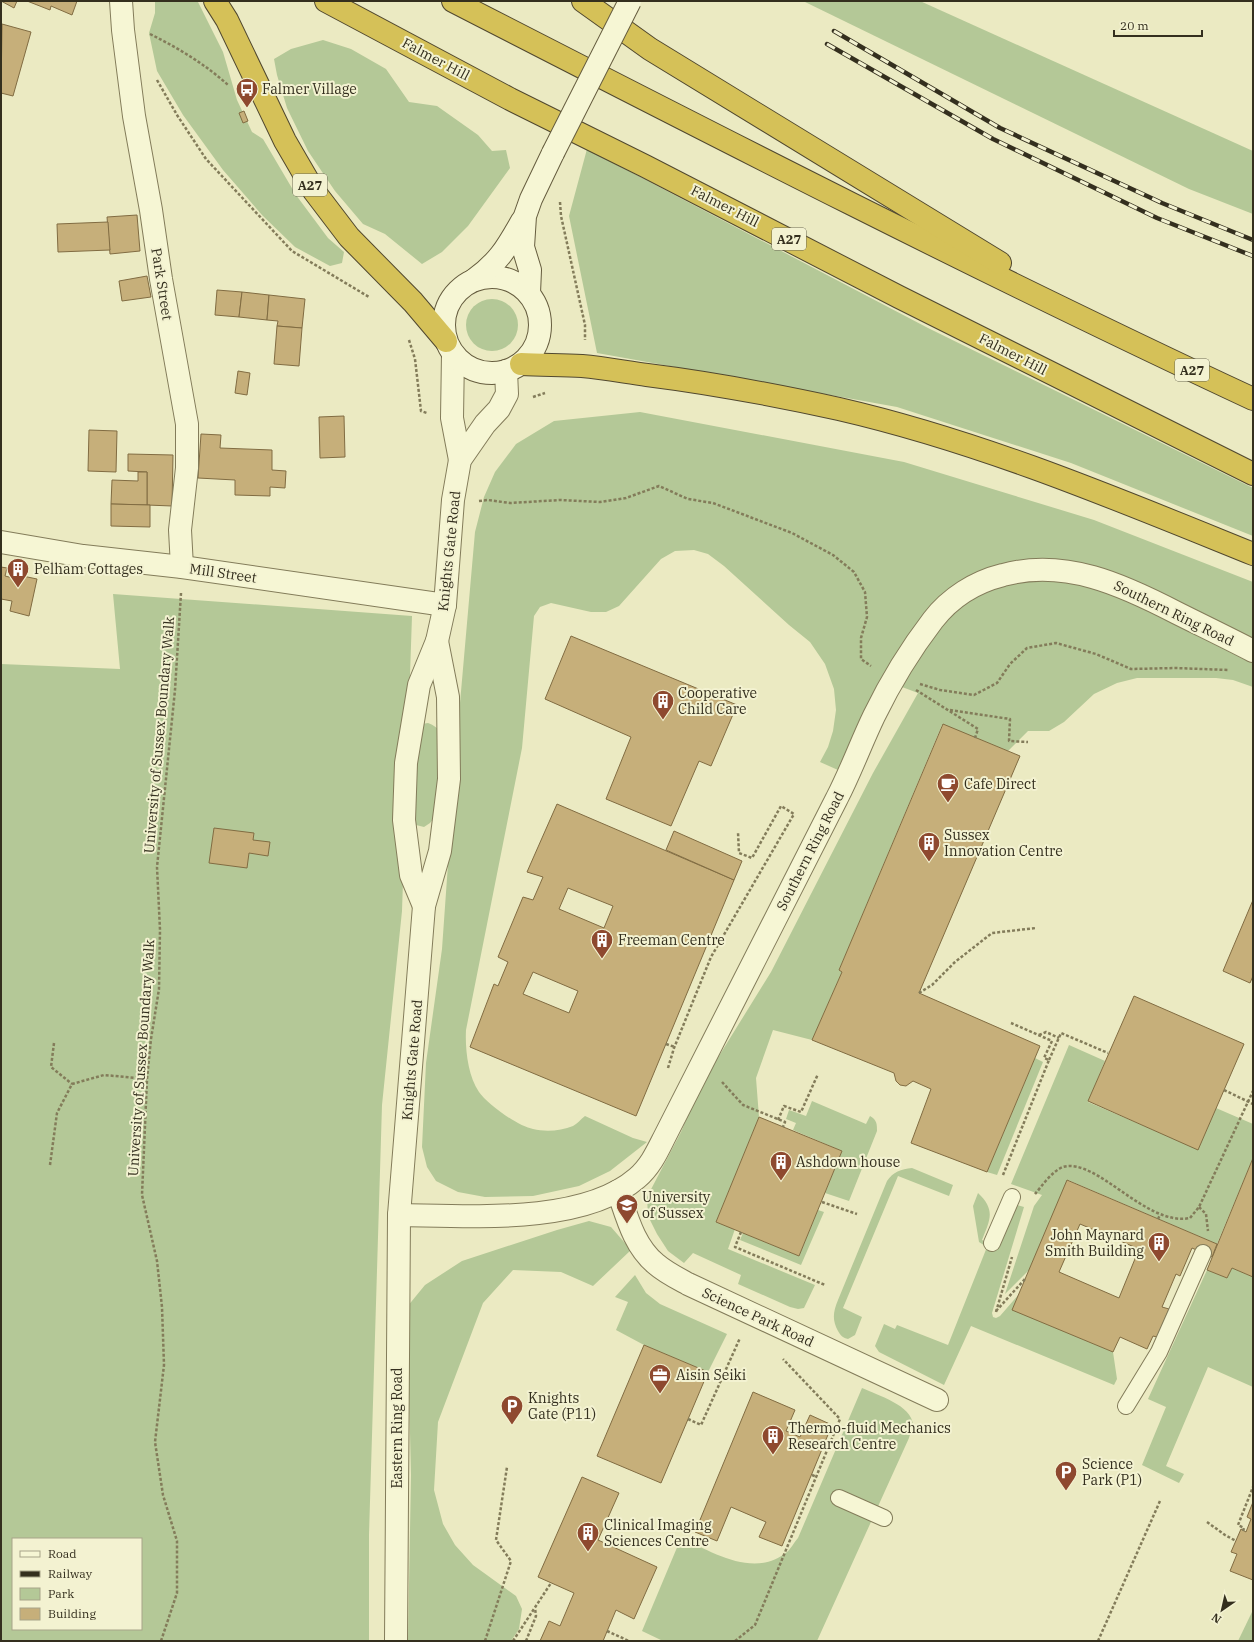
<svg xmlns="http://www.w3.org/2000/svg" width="1254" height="1642" font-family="'IBM Plex Serif',serif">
	<rect width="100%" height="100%" fill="#ebeac2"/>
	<g fill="#b4c897" fill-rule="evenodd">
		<polygon points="155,1 198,2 223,52 237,100 252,132 263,139 296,195 328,238 344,252 342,263 330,266 295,247 262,215 223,170 183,115 157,71 149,33 155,13"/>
		<polygon points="803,1 920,1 1253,151 1253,214 1189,189"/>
		<polygon points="323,40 351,49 386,69 409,102 437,106 478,135 492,151 506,150 510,168 468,226 442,252 422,264 385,234 363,224 335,191 308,151 287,108 277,75 274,59 291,49"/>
		<polygon points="587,149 928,328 1253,488 1253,536 1071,463 897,407 597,353 569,216"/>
		<circle cx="492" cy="325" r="26"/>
		<path d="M640,412l264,50 190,58 159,62v105l-20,-7 -17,-2h-79l-20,5 -23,11 -30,28 -15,9h-21l-20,20 -66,-26 -103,245 3,2 -30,68 -39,-10 -17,48 3,39 -43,105 19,7 -7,20 87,36 -11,23 -6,1 -8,-2 -52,-23 3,-9 -48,-22 -9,10 -16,-12 -11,-17 -9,-18 -1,-19 34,-65 20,-47 70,-113 102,-199 45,-80 -16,-6 -10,1 -18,9 -36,73 -18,-8 8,-15 5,-16 3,-21 -2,-21 -9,-25 -15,-22 -21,-17 -65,-59 -16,-12 -14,-4 -19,1 -14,8 -42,47 -13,6h-15l-40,-9 -11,4 -6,9 -12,132 -56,282c-1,19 2,46 13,62 8,12 40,35 54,37 12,3 28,2 40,-3 4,-2 8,-7 12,-10l48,22 14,4 -37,29 -31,15 -46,10 -48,1 -27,-5 -22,-11 -9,-14 -5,-20 4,-84 16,-114 15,-212 18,-205 9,-35 11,-25 21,-28 38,-23z"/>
		<path d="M113,594l299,22 -10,295 -20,194 -13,430v106h-368v-977l119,5zM13,1539h128v90h-128z"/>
		<path d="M428,723c5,2 9,4 12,9 7,12 -3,69 -5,85l-5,6 -6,4 -8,-2 -5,-5 -1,-20 12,-76z"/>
		<polygon points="1069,1045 1105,1061 1088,1102 1198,1149 1216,1108 1253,1124 1253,1158 1217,1244 1068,1180 1029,1270 1005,1294 1034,1206 1042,1195 1011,1184"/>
		<polygon points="1035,1058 1043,1062 997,1175 987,1172"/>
		<path d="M812,1101l54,23 4,-8c7,4 7,8 7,15l-28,70 -24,-8 17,-42 -49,-21 3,-7 -10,-4 3,-9 17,6z"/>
		<path d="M912,1168l41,17 -4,11 -51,-20 -55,132 19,9 -7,18 -7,4c-5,-1 -7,-3 -10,-8 -6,-11 -5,-19 0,-31l49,-119c6,-9 14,-12 25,-13z"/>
		<path d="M978,1193c18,17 12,27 4,47l15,7 20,-42 7,2 -32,106 1,4 3,1 4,-2 19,-22 -6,16 100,42 4,27 -3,6 -143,-59 -27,59 -65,-33 -4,-6 9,-22 11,5 2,-4 51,20 39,-98 -8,-5 -6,-36z"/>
		<polygon points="818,1210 824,1212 801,1265 740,1240 743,1233 799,1256"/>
		<polygon points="589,1221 611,1227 631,1250 593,1286 561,1272 513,1270 483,1303 438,1422 434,1490 443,1524 455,1545 473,1565 516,1596 522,1609 519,1629 511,1641 408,1641 411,1475 407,1307 425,1285 462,1261 557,1230"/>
		<polygon points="1232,1268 1253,1277 1253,1387 1208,1367 1166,1466 1184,1474 1179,1483 1142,1465 1166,1407 1148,1399 1207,1270 1227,1278"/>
		<polygon points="635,1275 646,1293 660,1304 727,1334 708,1372 644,1345 616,1330 628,1302 615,1297"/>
		<path d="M862,1388c15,7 50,17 51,37 0,4 -3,9 -4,13l-92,203h-154l-21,-10 39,-93c32,14 73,41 106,14 4,-3 7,-10 11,-14z"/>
		<polygon points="1252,1612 1253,1641 1238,1641"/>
	</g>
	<g fill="#c6af7a" stroke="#816c42" fill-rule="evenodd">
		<polygon points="1,1 17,1 14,8"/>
		<polygon points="27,1 77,1 72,15 51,6 50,10"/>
		<polygon points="2,24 31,32 13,96 1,93"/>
		<polygon points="244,111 248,121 243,123 239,113"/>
		<polygon points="137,215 140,251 110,254 107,217"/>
		<polygon points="108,222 110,250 58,252 57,224"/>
		<polygon points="147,276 151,297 122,301 119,281"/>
		<polygon points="217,290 242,292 239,317 215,315"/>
		<polygon points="242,292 269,295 267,320 239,317"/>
		<polygon points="269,295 305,299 302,328 277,326 278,321 267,320"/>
		<polygon points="277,326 302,328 299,366 274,364"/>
		<polygon points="238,371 250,373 247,395 235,393"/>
		<polygon points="344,416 345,457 320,458 319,417"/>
		<polygon points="89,430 117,431 116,472 88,471"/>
		<polygon points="201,434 221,435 220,448 272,450 272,470 286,471 285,488 270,487 270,496 235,495 235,480 198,478"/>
		<polygon points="128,454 173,455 172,506 147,505 147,472 128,471"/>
		<polygon points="138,472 147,472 147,505 111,504 112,480 138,481"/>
		<polygon points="111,504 150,505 150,527 111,526"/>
		<polygon points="1,567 7,568 5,576 17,579 18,575 37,579 29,616 10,611 12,601 1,599"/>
		<polygon points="571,636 737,705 711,766 699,761 671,826 606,799 631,737 545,699"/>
		<polygon points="943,724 1020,756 919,993 1040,1046 987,1172 911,1143 931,1089 913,1081 906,1086 900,1085 896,1081 894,1073 812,1040 842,972 839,970"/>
		<path d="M557,804l177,76 -98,236 -166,-69 24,-63 4,2 10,-24 -10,-5 25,-60 10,3 10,-23 -16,-5zM568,888l45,18 -9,22 -45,-19zM533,972l45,19 -9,22 -46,-19z"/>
		<polygon points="214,828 254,833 253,840 270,842 268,856 249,853 247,868 209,863"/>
		<polygon points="674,831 742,861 734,880 666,850"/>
		<polygon points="1253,900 1253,976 1250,983 1223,971"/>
		<polygon points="1134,996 1244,1044 1198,1150 1088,1101"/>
		<polygon points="759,1117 842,1151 799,1256 716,1222"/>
		<polygon points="1253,1158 1253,1277 1232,1268 1227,1278 1207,1270"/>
		<path d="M1067,1180l150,64 -5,13 -20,-9 -12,28 -4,-2 -14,33 7,2 -12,28 -4,-1 -6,13 -27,-12 -7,15 -101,-42zM1080,1224l59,25 -20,49 -60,-26z"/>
		<polygon points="644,1345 708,1372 661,1483 597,1456"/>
		<polygon points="753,1392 795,1410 786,1431 800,1437 810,1415 832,1425 782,1546 759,1537 766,1522 731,1507 717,1541 695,1532"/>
		<polygon points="582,1477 619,1493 598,1540 657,1567 634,1619 616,1610 603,1641 540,1641 549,1621 560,1626 574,1593 538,1577"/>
		<polygon points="1253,1502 1253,1580 1230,1571 1237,1554 1231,1552 1241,1529 1246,1532 1251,1519 1247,1517"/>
	</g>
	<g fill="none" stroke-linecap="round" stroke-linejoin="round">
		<g stroke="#837c5a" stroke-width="18">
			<g id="lane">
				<polyline points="992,1243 1012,1197"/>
				<polyline points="1126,1406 1159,1352 1203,1253"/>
				<polyline points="839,1498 884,1518"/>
			</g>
		</g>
		<g stroke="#837c5a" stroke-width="24">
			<g id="street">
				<polyline points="121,1 123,30 134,116 151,210 161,279 187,424 187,468 180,530 182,567"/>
				<polyline points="453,354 452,418 460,460"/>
				<polyline points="1,542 83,556 182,567 445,605"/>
				<polyline points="424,906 411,875 404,820 406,763 419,685 437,641 445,605 453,500 460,460 485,424 499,409 507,394 506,371"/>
				<path d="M618,1191c9,26 16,55 38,73 9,8 21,14 32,20l249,116"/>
				<path d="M399,1215c69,1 184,10 238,-37 13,-11 20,-26 27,-40 57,-114 115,-227 173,-340 14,-27 24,-55 37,-82 16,-33 36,-66 59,-96 17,-22 42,-38 70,-45 62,-17 120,10 174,38 26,13 51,25 76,38"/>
				<polyline points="396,1641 399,1215 424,906 440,851 449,779 448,697 437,641"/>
			</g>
		</g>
		<g stroke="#655c3e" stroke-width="24">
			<g id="secondary">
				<circle cx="492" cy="325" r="48"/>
				<path d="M474,280c26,-19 33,-33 48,-59"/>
				<polyline points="529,293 530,270 523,247 525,216 531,199 553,153"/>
			</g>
		</g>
		<g stroke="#51482f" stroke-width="24">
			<g id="highway">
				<polyline points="215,1 227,20 285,141 314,191 349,237 413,302 446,341"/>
				<polyline points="326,1 510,99 645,166 899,297 1253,474"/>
				<path d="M453,1c265,136 530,272 800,398"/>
				<polyline points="583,1 650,49 1000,263"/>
				<path d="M521,364c21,1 41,1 61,2 22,2 43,6 65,9 64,8 128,20 192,34 143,33 278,90 414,145"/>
			</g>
		</g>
		<g stroke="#837c5a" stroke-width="2.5" stroke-dasharray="3 2" stroke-linecap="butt">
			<path d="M150,34c28,14 55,30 78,51"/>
			<polyline points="157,80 177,115 206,159 292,251 369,297"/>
			<polyline points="560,202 561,216 585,325 585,340"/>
			<polyline points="409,340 415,359 421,411 427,413"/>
			<polyline points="533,397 545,393"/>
			<polyline points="479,501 488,500 510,503 560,500 600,502 626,498 659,486 688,499 713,503 792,533 833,555 854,572 865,592 867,617 861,638 861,659 871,666"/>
			<polyline points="920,684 940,690 974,695 997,683 1010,664 1027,648 1056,643 1096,654 1131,669 1175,668 1229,670"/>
			<polyline points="916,690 978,729 975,738"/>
			<polyline points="950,710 1010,719 1009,741 1028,742"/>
			<polyline points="919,993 932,985 955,962 992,933 1036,928"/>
			<polyline points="1039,1035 1046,1032 1059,1038"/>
			<polyline points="54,1043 51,1067 72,1084"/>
			<polyline points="666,1044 675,1047"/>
			<polyline points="1049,1060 1061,1033 1108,1053"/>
			<polyline points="668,1068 674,1048 711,957 794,814 781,806 752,858 739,853 738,832"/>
			<polyline points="722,1082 743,1105 785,1122 783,1127"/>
			<polyline points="1224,1090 1253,1104"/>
			<polyline points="778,1120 784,1106 801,1112 818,1074"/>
			<polyline points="50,1165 57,1113 72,1084 104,1075 147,1079"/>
			<polyline points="1003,1175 1049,1060 1044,1058 1052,1041 1011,1023"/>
			<path d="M1035,1194c7,-8 17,-23 28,-27 34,-10 83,60 127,51l9,-11 54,-116"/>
			<polyline points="822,1202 857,1214"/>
			<polyline points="1199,1207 1206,1214 1208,1231"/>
			<polyline points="1158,1219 1160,1215"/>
			<polyline points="741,1232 735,1247 825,1285"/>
			<polyline points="996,1311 1025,1279"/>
			<polyline points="996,1312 1012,1257"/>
			<polyline points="688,1419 701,1425 740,1338"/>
			<polyline points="812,1475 817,1477"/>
			<polyline points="1207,1522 1225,1535 1236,1541"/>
			<polyline points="1243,1531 1244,1528 1238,1525 1253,1487"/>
			<polyline points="607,1631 629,1641"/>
			<polyline points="161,1641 177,1593 177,1541 163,1495 155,1442 164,1365 162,1307 157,1261 142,1195 147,1079 151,1039 159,989 160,930 157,867 175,690 181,593"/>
			<polyline points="485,1641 511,1561 496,1540 507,1467"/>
			<polyline points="513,1641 551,1583"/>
			<polyline points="526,1641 536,1616 535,1608"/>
			<polyline points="735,1641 755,1625 840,1419 783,1359"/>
			<polyline points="1098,1641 1160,1501"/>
		</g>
		<use href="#lane" stroke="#f6f6d4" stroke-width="16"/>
		<use href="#street" stroke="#f6f6d4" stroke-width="22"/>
		<use href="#secondary" stroke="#f6f6d4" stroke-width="22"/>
		<use href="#highway" stroke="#d5c158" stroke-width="22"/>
		<g stroke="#342f1e" stroke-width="4.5">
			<g id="rail">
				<polyline points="834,31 1000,128 1162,203 1253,240"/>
				<polyline points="827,44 993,139 1157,218 1253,256"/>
			</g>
		</g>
		<use href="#rail" stroke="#f3f2d1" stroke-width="3" stroke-dasharray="9" stroke-linecap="butt"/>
		<g stroke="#655c3e" stroke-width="24" stroke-linecap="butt">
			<polyline id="secondary-bridge" points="553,153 630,1"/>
		</g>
		<use href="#secondary-bridge" stroke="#f6f6d4" stroke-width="22"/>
	</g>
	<defs>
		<g id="bus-pin" transform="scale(1.15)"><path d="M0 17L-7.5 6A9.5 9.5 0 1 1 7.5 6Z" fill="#8e492f" stroke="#f3f2d1"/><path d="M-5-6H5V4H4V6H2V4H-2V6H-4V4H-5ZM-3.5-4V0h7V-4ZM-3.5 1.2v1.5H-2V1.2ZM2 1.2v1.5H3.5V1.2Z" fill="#fff"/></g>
		<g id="building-pin" transform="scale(1.15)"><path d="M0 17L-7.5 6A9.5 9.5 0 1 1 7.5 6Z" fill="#8e492f" stroke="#f3f2d1"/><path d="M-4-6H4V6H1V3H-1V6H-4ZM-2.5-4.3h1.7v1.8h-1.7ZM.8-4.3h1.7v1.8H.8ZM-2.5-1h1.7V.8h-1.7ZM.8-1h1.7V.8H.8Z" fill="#fff"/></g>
		<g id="cafe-pin" transform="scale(1.15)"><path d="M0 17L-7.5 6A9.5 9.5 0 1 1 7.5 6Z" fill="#8e492f" stroke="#f3f2d1"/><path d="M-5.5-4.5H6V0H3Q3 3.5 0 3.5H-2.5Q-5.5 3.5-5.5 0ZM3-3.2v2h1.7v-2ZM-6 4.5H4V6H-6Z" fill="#fff"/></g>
		<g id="university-pin" transform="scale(1.15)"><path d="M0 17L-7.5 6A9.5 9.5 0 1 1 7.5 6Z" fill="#8e492f" stroke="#f3f2d1"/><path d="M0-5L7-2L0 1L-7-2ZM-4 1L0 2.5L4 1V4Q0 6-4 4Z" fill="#fff"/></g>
		<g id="office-pin" transform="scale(1.15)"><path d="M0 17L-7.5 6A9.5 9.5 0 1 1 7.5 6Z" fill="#8e492f" stroke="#f3f2d1"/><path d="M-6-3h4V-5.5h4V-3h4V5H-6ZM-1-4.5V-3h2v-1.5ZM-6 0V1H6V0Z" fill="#fff"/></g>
		<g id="parking-pin" transform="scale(1.15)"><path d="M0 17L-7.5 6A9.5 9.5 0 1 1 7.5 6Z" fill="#8e492f" stroke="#f3f2d1"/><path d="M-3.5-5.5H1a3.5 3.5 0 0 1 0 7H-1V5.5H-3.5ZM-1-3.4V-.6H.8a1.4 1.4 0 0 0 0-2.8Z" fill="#fff"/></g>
	</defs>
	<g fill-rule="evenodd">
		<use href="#bus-pin" x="247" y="89"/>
		<use href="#building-pin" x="18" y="569"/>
		<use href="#building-pin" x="663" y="701"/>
		<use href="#cafe-pin" x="948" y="784"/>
		<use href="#building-pin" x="929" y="843"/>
		<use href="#building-pin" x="602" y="940"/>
		<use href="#building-pin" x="781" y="1162"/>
		<use href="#university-pin" x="627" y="1205"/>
		<use href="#building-pin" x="1159" y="1243"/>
		<use href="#office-pin" x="660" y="1375"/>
		<use href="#parking-pin" x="512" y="1406"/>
		<use href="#building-pin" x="773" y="1436"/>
		<use href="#parking-pin" x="1066" y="1472"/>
		<use href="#building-pin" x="588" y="1533"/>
	</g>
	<g text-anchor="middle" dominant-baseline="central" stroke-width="4" stroke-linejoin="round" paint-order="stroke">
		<g fill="#f3f2d1" stroke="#6d6a54" stroke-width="1">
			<rect x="293" y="174" width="34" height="22" rx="3"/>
			<rect x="772" y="228" width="34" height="22" rx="3"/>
			<rect x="1175" y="359" width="34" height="22" rx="3"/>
		</g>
		<g font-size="13" font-weight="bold" fill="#342f1e">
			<text x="310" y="185">A27</text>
			<text x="789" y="239">A27</text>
			<text x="1192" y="370">A27</text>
		</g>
		<g font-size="14" fill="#342f1e" stroke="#f3f2d1">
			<text transform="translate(436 59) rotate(28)">Falmer Hill</text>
			<text transform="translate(725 206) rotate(27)">Falmer Hill</text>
			<text transform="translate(162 284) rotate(81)">Park Street</text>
			<text transform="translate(1013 354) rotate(27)">Falmer Hill</text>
			<text transform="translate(449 551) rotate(-84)">Knights Gate Road</text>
			<text transform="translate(223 573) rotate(8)">Mill Street</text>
			<text transform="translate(1174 613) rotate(26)">Southern Ring Road</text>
			<text transform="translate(159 735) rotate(-85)">University of Sussex Boundary Walk</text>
			<text transform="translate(810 851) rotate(-63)">Southern Ring Road</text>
			<text transform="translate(141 1058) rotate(-86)">University of Sussex Boundary Walk</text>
			<text transform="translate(412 1060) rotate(-85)">Knights Gate Road</text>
			<text transform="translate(758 1317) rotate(25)">Science Park Road</text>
			<text transform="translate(397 1428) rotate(-90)">Eastern Ring Road</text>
		</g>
		<g font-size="14" fill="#342f1e" stroke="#f3f2d1" text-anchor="start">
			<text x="262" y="89">Falmer Village</text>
			<text x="34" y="569">Pelham Cottages</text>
			<text x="678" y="693">Cooperative<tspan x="678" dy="16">Child Care</tspan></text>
			<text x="964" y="784">Cafe Direct</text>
			<text x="944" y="835">Sussex<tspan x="944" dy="16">Innovation Centre</tspan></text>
			<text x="618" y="940">Freeman Centre</text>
			<text x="796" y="1162">Ashdown house</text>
			<text x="642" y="1197">University<tspan x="642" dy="16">of Sussex</tspan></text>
			<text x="1144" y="1235" text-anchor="end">John Maynard<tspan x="1144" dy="16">Smith Building</tspan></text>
			<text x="676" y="1375">Aisin Seiki</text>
			<text x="528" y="1398">Knights<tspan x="528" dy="16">Gate (P11)</tspan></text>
			<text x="788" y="1428">Thermo-fluid Mechanics<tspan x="788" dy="16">Research Centre</tspan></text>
			<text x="1082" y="1464">Science<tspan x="1082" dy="16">Park (P1)</tspan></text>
			<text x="604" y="1525">Clinical Imaging<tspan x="604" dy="16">Sciences Centre</tspan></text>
		</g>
	</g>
	<rect width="1254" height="1642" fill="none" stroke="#342f1e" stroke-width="4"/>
	<rect x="12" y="1538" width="130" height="92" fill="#f3f2d1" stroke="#a7a489"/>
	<rect x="20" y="1551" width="20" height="6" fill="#f6f6d4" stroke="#a7a489"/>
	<text x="48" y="1558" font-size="12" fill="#342f1e">Road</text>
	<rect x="20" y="1571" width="20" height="6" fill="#342f1e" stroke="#a7a489"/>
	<text x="48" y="1578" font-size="12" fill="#342f1e">Railway</text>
	<rect x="20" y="1588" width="20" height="12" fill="#b4c897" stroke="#a7a489"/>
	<text x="48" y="1598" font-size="12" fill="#342f1e">Park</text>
	<rect x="20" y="1608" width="20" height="12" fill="#c6af7a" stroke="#a7a489"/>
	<text x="48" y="1618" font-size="12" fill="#342f1e">Building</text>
	<g transform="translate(1222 1610) rotate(214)" stroke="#f3f2d1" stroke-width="3" paint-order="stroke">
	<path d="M0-3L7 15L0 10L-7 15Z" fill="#342f1e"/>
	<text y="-6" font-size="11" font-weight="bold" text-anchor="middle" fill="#342f1e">N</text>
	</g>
	<path d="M1114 30v6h88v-6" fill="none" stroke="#342f1e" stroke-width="2"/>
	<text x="1120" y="30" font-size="12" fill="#342f1e" stroke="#f3f2d1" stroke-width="3" paint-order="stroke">20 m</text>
</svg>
